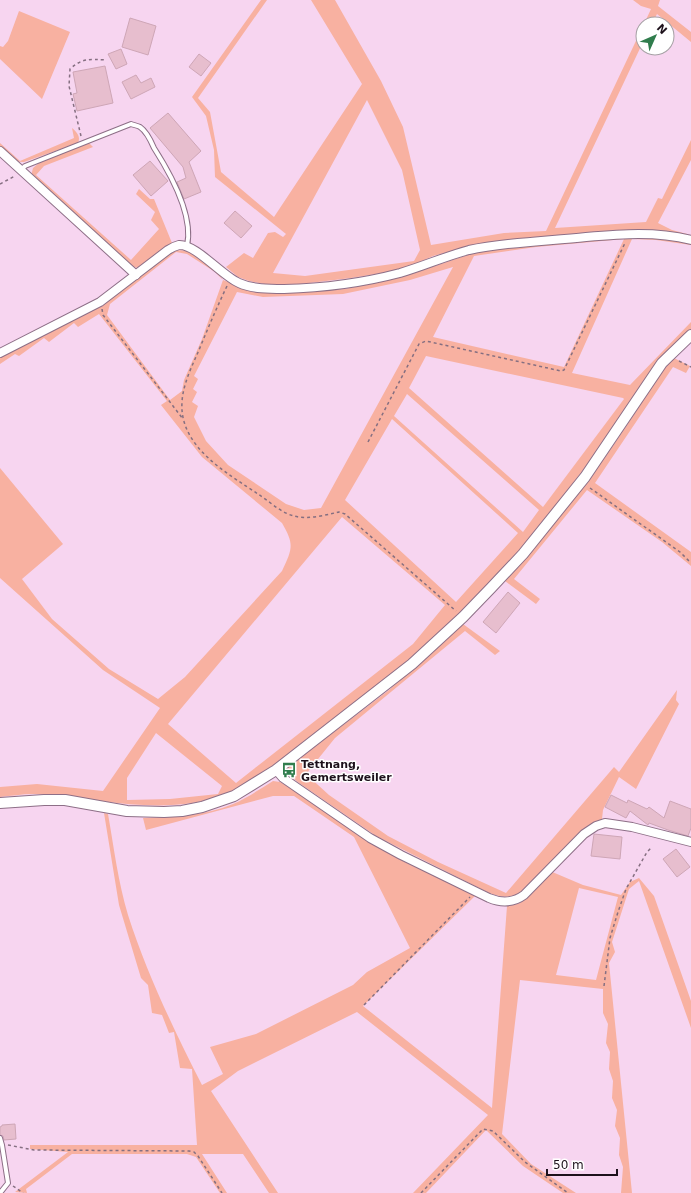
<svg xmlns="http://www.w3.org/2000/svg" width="691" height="1193" font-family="'DejaVu Sans',sans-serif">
	<rect width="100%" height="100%" fill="#f7d5f0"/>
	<g fill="#f8b1a1" fill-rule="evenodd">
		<path d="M261,0h6l-69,98 12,14 11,60 53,45 88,-133 -51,-84h24l46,81 22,46 28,118 73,-12 42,-2 97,-205v16l-88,186 91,-6 12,-24 4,1 29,-59v20l-33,63 14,7 19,5 -37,-5h-34l-77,8 -44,3 -25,4 -41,11 -24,11 -21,5 -37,6 -50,6h-37l-15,-3 -11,-4 -12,-10 18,-14 9,5 15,-25 7,-1 8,5 3,-3 -71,-57 -1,-27 -8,-34 -14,-19zM367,100l35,70 18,80 -6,11 -109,15 -32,-3z"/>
		<polygon points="633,0 660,0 658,6 691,32 691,42 657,14 652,24 644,24 651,9 641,6"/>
		<polygon points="19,11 70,32 42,99 0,59 0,46 3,47 8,41"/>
		<path d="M72,128c5,4 9,9 6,15l-54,19c-10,1 -17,-9 -24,-15v-4l20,18 54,-23z"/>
		<polygon points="89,143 93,147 44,166 36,175 131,260 159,229 151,220 155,212 136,194 139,189 150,199 154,199 172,243 153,256 140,268 131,267 31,176 33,168 39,163"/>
		<path d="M644,237l47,5v3l-35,-5 -24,-1 -60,134 58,12 61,-63v9l-142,183 -43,53 -30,31 -53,51 -140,112 -54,32c-48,19 -97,12 -147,6 -16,-2 -32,-5 -49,-5 -11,0 -22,2 -33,3v-10l37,-3 66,7 57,-83 -57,-38 -103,-92v-110l63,76 -41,35 30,40 57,50 49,30 27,-22 97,-106c11,-23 12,-27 0,-48l-80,-66 -41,-52 6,-4 -68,-87 -21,13 -4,-4 -25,19 -5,-4 -25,18 -4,-2 -15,10v-8l97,-51 75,-54c6,-1 11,-1 16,0 9,4 31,20 35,29l26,10 39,2 57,-3 66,-15 80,-27 96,-7zM624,239l-60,128 -131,-30 41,-81 62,-9zM176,252l11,2 28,18 8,8 -21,59 -18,41 -2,11 -12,9 -63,-85 3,-11zM453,267l-132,241 -17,2 -18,-6 -58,-39 -22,-24 -12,-24 4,-11 -6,-4 5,-10 -4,-3 5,-10 -4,-3 43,-84 26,5 80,-3 67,-14zM426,356l197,42 1,1 -81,108 -134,-119zM407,394l132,116 -16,22 -129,-116zM392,419l126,114 -62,69 -111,-102zM342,517l103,88 -32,39 -177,139 -68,-59zM156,733l66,53 -4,8 -48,5 -43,1v-22z"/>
		<path d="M672,357l18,9 -4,7 -13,-6 -78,116 96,69v14l-29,-24 -75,-52 -73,89 26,20 -4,5 -31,-23c33,-40 67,-79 98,-121 24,-33 45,-69 69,-103z"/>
		<path d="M463,624l37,27 -5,4 -30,-24 -130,107 -29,36 23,21 59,41 50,26 68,31 108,-126 5,5 58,-82 -1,10 3,4 -43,85 -17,-12 -16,33 -1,9 -4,5 -77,69c-12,6 -20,4 -32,0l-113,-57 -77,-53c-6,-5 -11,-8 -11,-16l101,-77z"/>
		<path d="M273,781l7,1 20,11 65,46 40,23 71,33 -113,111 129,102 15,-202 13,-3 30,-32 33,14 38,10 9,-13 9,-4 15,18 37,105v27l-52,-147 -10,8 -17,53 3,10 -6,11 23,230h-11l2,-26 -4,-12 1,-17 -5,-12 2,-16 -5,-12 1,-17 -4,-12 1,-17 -4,-9 2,-19 -5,-11v-24l-83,-9 -18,154 29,30 45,29h-13l-40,-27 -37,-36 -60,63h-13l75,-78 -131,-103 -119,59 -27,20 67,102h-9l-26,-39h-41l25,39h-7l-24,-36 -9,-3h-115l-46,35 1,4 -12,-1 53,-40 -38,-3v-4h167l-5,-76 -12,-1 -6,-36 -5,1 -7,-18 -10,-2 -4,-28 -7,-7 -22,-73 -15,-92 4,1c6,34 10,68 20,101 19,59 46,115 74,170l21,-11 -13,-27 46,-13 97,-49 14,-13 43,-24 -56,-111 -60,-41h-21l-127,34 -3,-12c30,-1 62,-2 90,-14 14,-6 27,-15 40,-23zM579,888l39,9 -22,83 -40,-5z"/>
	</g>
	<g fill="#e7bece" stroke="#cea6b6">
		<polygon points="130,18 156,26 148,55 122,47"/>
		<polygon points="121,49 127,64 116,69 108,54"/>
		<polygon points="199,54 211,63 201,76 189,67"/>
		<polygon points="105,66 113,103 77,111 73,94 77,93 73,72"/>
		<polygon points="136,75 141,83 151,78 155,87 131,99 122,82"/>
		<polygon points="168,113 201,151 189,162 201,192 184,199 177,182 186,178 183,167 150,128"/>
		<polygon points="150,161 168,181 151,196 133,175"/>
		<polygon points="235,211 252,226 241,238 224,223"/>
		<polygon points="508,592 520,603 496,633 483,622"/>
		<polygon points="611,795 627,803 628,800 647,809 649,807 664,818 670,801 691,809 691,828 688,836 668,830 649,823 648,825 630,811 626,818 605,807"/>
		<polygon points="594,834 622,837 620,859 591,856"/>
		<polygon points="676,849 690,867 677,877 663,859"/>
		<polygon points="15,1124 16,1139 4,1140 3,1136 0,1135 0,1127 2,1126 2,1125"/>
	</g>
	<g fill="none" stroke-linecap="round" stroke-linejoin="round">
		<g stroke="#8d6f87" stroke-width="6">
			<g id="service">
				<path d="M21,170l4,-4 106,-42c3,1 7,2 9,3 6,4 11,14 14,21 16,25 40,67 33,98"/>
				<polyline points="0,1138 2,1145 8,1183 0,1193"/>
			</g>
		</g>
		<g stroke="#8d6f87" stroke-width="10">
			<g id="minor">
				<polyline points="0,151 136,275"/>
				<path d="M0,353l100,-51 68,-52c3,-2 7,-4 11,-5 17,-1 43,31 60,38 13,6 31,6 45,6 39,-1 78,-6 116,-16 24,-7 46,-17 69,-23 37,-8 79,-9 117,-13 35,-3 70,-6 105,3"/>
				<path d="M276,770l7,8 87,60 31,17 88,43c12,5 24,5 35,-3l60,-61 12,-8 9,-3 27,4 59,15"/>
			</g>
		</g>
		<g stroke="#8d6f87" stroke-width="12">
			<polyline id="tertiary" points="0,803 44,800 65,800 127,811 164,812 182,811 202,807 234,796 276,770 412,664 463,617 491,588 523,554 585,477 662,363 691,335"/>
		</g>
		<g stroke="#856f81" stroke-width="1.5" stroke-dasharray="3 3" stroke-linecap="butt">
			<path d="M81,136l-12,-50 1,-17c12,-11 20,-10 36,-9"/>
			<polyline points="0,184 15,176"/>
			<path d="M227,286c-10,21 -19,42 -28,64 -7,16 -16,34 -17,52 -3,45 45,71 76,92 11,7 23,19 36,22 14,4 31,-1 45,-4l6,2 111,97"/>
			<polyline points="102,309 103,315 183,419"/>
			<polyline points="679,361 691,367"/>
			<polyline points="368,442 419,344 426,341 561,371 564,370 625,243"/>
			<polyline points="590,488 680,552 691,563"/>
			<polyline points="604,986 610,938 618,912 626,889 647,852 652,847"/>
			<polyline points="364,1005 470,897"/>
			<polyline points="8,1145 34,1150 189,1151 194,1152 198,1156 222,1193"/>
			<polyline points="13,1186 23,1193"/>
			<polyline points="421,1193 483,1129 493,1131 525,1162 568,1193"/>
		</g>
		<use href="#service" stroke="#fff" stroke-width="4"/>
		<use href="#minor" stroke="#fff" stroke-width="8"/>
		<use href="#tertiary" stroke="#fff" stroke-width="10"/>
	</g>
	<defs>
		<g id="bus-bare" transform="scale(1.2)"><path d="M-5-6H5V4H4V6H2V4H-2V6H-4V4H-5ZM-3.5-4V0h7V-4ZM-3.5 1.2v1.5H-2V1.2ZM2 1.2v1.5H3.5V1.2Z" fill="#307d4d" stroke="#fff" stroke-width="2.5" paint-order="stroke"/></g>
	</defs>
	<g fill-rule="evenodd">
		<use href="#bus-bare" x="289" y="770"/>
	</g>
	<g text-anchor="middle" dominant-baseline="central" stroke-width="3" stroke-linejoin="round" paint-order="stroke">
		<g font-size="11" font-weight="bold" fill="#1d111b" stroke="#fff" text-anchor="start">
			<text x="301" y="764">Tettnang,<tspan x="301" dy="13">Gemertsweiler</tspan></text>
		</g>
	</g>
	<g transform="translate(655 36) rotate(45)"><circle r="19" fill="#ffffff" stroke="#a5a0a4"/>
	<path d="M0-3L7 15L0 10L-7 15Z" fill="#307d4d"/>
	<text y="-6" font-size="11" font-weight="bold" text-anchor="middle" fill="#1d111b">N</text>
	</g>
	<path d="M547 1169v6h70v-6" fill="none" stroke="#1d111b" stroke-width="2"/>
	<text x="553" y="1169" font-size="12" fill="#1d111b" stroke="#ffffff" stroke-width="3" paint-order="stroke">50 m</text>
</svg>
